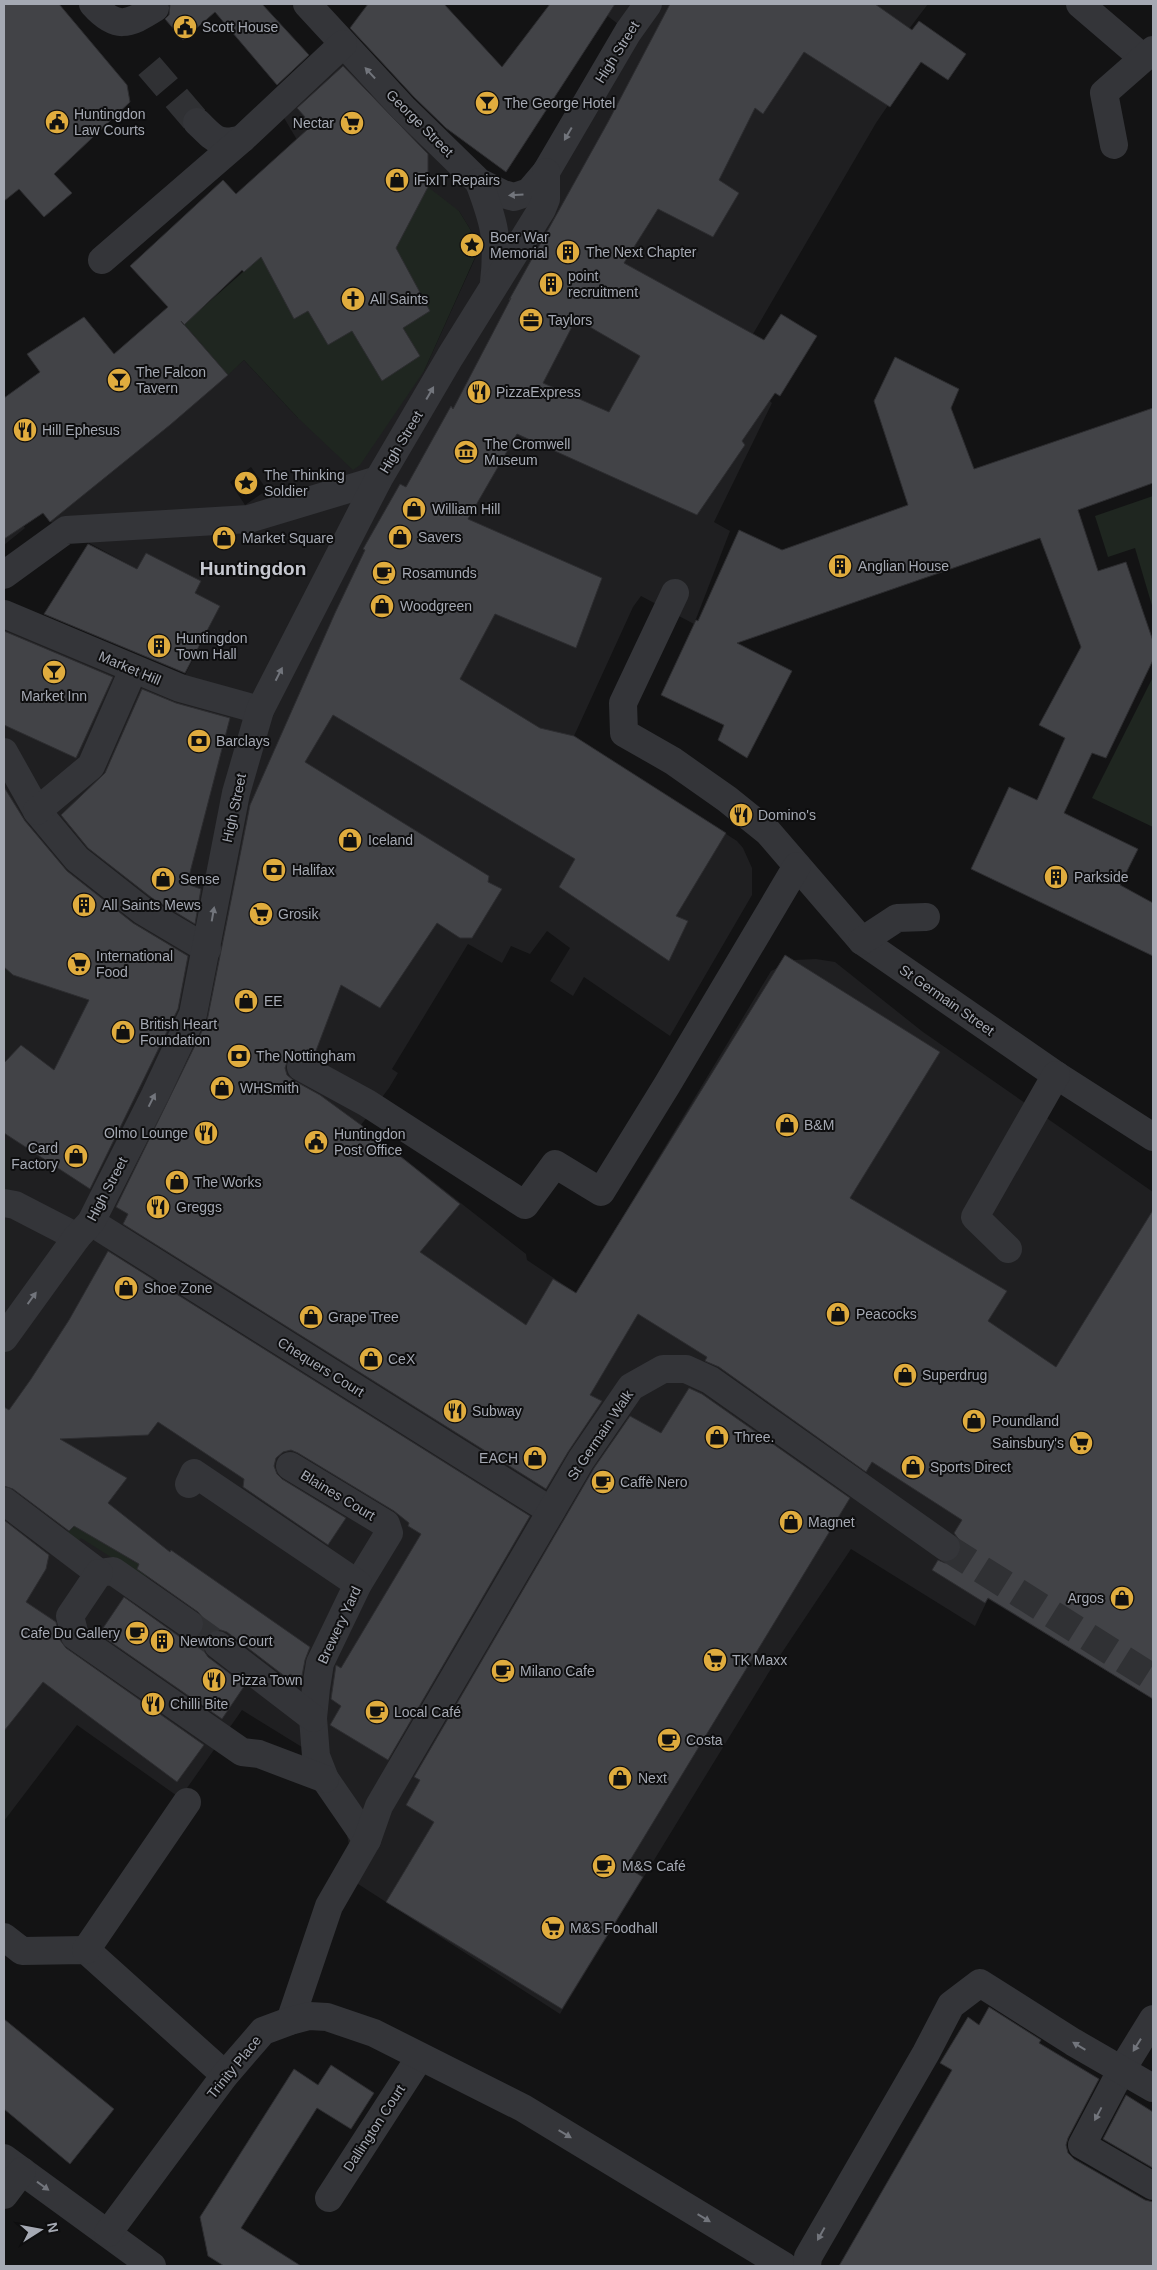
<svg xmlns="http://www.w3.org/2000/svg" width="1157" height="2270" font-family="Arial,sans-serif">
	<rect width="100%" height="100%" fill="#131314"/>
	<g fill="#1f1f21" fill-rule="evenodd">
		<path d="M592,4h336l-35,46 21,17 -38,56 -123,211 -16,36 35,33 -58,119 16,9 -36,93 -53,-28 -8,11 -59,129 163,105 6,7 9,20v27l-82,141 -86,-59 -11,19 -23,-15 20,-33 -23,-17 -17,23 -19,-8 -9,17 -34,-19 -76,125 6,4 -9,15 -28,37 165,129 1,6 67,45 -10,-24 187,-310 23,-11 22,-1 19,3 88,70 230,160v507l-165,-100 -13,27 -124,-77 -82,123 -209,342 -202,-130 -27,-119 -89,-55 -62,88 -103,-73 -73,96v-1207l179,65 37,-73 -25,-13 6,-12 -55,-28 -9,16 -88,-48 122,-97 73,-64 54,58 126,-47 53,-117 -10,2 -3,-20 9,-2 -14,-23 -159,-66 -23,-39 66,-62 174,156 114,-166zM251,467l16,23 -22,15 -15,-23z"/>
		<polygon points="4,501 25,528 4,545"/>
	</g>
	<g fill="#1f2620">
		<polygon points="428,187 459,211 473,234 464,236 467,255 477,253 424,371 360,465 353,470 298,418 244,360 228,375 184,324 338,188"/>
		<polygon points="1153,496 1153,609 1135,548 1108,557 1095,516"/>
		<polygon points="1153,677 1153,827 1092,798"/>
		<polygon points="76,1522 134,1562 136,1559 152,1567 143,1582 125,1566 81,1538 78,1542 66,1534"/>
	</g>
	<g fill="#424347" stroke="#2d2d30" fill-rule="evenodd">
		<polygon points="4,4 59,4 127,85 130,102 54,174 72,193 44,217 19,189 4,201"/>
		<polygon points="170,4 262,4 309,55 277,85 215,12 183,40 165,19 169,15"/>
		<polygon points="368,4 444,4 502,67 550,4 615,4 506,172 446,128 414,97 350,28"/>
		<path d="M670,4h205l37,26 7,-9 47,33 -18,26 -27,-18 -31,45 -86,-55 -41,62 -8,-6 -36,72 20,13 -26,44 -55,-28 -34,54 140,77 17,-26 36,22 -37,60 -5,-3 -33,48 3,4 -48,70 -180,-81 -49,85 134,59 -26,70 -81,-34 -35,65 80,49 34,8 152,97 -50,83 12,5 -19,40 -110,-74 16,-28 -242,-144 -28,47 184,114 -1,6 14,7 -30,49h-12l-23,-15 -57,85 -39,-23 -27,71 -13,-5 -8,2 -5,6 -3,9 2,7 6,5 27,15 41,30 99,79 -40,48 106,73 27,-46 23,14 209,-338 155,97 -90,146 157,93 -19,30 68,46 97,-157v489l-165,-101 -3,5 -53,-33 6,-10 7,3 7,-2 7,-5 2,-7 -1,-8 -6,-8 8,-13 -90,-58 -6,10 -147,-105 -14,-6 2,-4 -69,-43 -48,81 12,6 -34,51 -22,37 -423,-265 5,-10 -12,-7 91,-186 43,-216 85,-192 30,-63 -2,-1 37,-65 6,3 45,-81 2,3 58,-111 -2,2 99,-178zM576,319l64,37 -31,56 -66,-29z"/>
		<polygon points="343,66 428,154 428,187 396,248 430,311 403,328 420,356 382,381 352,331 328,345 308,311 294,319 261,257 244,272 242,270 184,325 181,321 228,375 170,425 50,522 43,513 4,539 4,398 40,372 27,354 84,317 114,354 168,307 130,266 223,180 236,194 309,128 302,120 305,117 297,108"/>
		<polygon points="895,357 959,389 951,408 974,469 1153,408 1153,483 1078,510 1098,571 1126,562 1153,641 1153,660 1106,758 1092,753 1064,813 1138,849 1120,885 1153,903 1153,956 971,869 1009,787 1037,800 1065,738 1039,725 1081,647 1040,538 737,643 792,671 747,758 718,740 724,725 661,695 696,620 698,621 739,530 782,550 908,505 874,401"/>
		<polygon points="88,544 137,569 146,553 201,581 195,593 220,606 185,673 44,614"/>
		<polygon points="4,631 113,677 76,758 4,725"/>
		<polygon points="142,689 176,703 230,718 187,884 201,889 195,924 152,898 88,848 61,815 105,773"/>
		<polygon points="4,787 25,821 67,871 133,923 188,956 178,1009 90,1189 4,1133 4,1063 21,1045 54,1070 89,1000 13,975 4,967"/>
		<polygon points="108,1251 530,1516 388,1760 330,1725 341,1706 331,1699 336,1665 341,1668 421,1534 408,1526 409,1523 394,1511 298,1453 291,1450 283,1452 276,1458 274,1466 277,1474 282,1479 346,1518 328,1545 243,1487 244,1479 158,1422 148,1435 60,1439 127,1478 108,1503 170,1552 171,1550 310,1647 305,1660 301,1681 290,1674 287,1678 227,1632 221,1630 212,1630 206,1635 203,1643 204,1651 208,1657 245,1685 222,1719 99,1634 124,1597 180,1637 187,1639 195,1638 202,1632 205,1625 203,1618 198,1612 137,1569 139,1564 74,1526 69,1531 13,1489 4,1486 4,1407 9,1410 31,1379 69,1320"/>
		<polygon points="689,1388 702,1394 850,1498 626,1867 643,1877 562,2009 386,1902 434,1822 406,1805 420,1780 414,1777 594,1468 630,1416 661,1433"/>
		<polygon points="4,1520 49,1555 46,1569 26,1602 56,1622 60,1640 66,1648 204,1745 177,1782 43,1682 4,1731"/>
		<polygon points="989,2007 1041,2040 1039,2043 1099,2079 1068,2138 1066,2145 1068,2153 1074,2159 1145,2200 1153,2202 1153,2266 839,2266 952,2070 940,2063 968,2017 979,2025"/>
		<polygon points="4,2019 114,2109 70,2164 4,2109"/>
		<polygon points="331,2065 374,2093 351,2129 317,2108 241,2228 301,2266 224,2266 208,2256 200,2217 294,2069 318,2085"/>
		<polygon points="1126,2095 1153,2112 1153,2168 1103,2139"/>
	</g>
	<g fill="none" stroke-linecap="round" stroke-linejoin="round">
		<g stroke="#303134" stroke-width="28" stroke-dasharray="28 14" stroke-linecap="butt">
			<polyline points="149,66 197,122"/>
			<polyline points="946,1547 1153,1678"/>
			<polyline points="189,1624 218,1645"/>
		</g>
		<g stroke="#343539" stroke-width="28">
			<path d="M93,4c23,26 35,21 62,4"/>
			<polyline points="307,4 403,108 479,182 503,194 514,197 529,192 546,172 628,32 648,4"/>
			<polyline points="1080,4 1143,58"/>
			<path d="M197,122c17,16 20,24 45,17"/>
			<polyline points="1114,145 1104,93 1153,50"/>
			<path d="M479,182c15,40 20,57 15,100"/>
			<polyline points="102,260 242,139 343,44"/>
			<polyline points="4,575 66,530 249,519 378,480"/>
			<polyline points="675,593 623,703 624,733 673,761 727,799 768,832 862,941 1056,1075 1153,1137"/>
			<polyline points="4,614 180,688 260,710"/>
			<polyline points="4,752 37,811 77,859 143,911 207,949"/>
			<polyline points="37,811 91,766 133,670"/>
			<polyline points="862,941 897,918 926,917"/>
			<polyline points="301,1067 367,1103 525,1205 555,1164 601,1192 667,1085 797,866"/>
			<polyline points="4,1203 15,1205 77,1237"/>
			<polyline points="91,1222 551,1511"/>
			<polyline points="1008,1249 975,1217 1056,1075"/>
			<polyline points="4,1338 77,1237 91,1222 155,1095 193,1014 236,793 260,710 378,480 450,357 542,209 546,199 546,172"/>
			<polyline points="290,1466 386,1524 389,1533 358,1584 320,1663 316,1688 313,1718 316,1756 325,1779 367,1840"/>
			<polyline points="189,1484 194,1473 358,1584"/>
			<polyline points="4,1501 99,1573 113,1571 189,1624"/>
			<polyline points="99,1573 70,1616 75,1636 242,1752 259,1754 325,1779"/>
			<polyline points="218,1645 313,1718"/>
			<polyline points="4,1937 22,1951 86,1950 225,2075"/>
			<polyline points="86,1950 187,1802"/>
			<polyline points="1153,2019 1121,2071 1082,2145 1153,2186"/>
			<polyline points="290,2021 329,1906 367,1840 379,1806 581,1460 631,1387 663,1369 686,1369 710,1380 946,1547"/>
			<polyline points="4,2158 152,2266"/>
			<polyline points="4,2195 22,2171"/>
			<polyline points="329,2198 420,2057"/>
			<polyline points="108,2233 225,2075 263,2031 290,2021 309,2016 327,2017 374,2033 523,2108 784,2266"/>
			<polyline points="807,2266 808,2257 926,2053 951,2005 980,1983 1073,2042 1153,2088"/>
		</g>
	</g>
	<defs><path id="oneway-solid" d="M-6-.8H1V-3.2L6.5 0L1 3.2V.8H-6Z" transform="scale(1.25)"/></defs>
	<g fill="#72757c">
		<use href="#oneway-solid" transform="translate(370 73) rotate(-133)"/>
		<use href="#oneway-solid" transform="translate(568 134) rotate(120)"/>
		<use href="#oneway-solid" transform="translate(516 195) rotate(176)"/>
		<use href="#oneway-solid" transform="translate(430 393) rotate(-60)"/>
		<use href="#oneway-solid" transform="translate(279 674) rotate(-63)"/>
		<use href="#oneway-solid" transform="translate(213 914) rotate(-80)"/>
		<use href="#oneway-solid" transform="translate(152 1100) rotate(-63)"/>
		<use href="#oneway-solid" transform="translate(32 1298) rotate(-54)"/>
		<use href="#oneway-solid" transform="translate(1137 2045) rotate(122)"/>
		<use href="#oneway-solid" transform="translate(1079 2046) rotate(-149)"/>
		<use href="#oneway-solid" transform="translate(1098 2114) rotate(118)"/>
		<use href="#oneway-solid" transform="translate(565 2134) rotate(31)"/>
		<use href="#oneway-solid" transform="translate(43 2186) rotate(36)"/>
		<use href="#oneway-solid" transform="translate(704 2218) rotate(31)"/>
		<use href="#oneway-solid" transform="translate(821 2234) rotate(119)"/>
	</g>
	<defs>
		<g id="civic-disc" transform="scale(1.25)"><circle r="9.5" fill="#e0ac3e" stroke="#0e0e0f"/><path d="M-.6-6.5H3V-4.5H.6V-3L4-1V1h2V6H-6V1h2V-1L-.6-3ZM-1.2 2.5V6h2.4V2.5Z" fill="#111"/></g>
		<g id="bar-disc" transform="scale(1.25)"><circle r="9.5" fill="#e0ac3e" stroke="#0e0e0f"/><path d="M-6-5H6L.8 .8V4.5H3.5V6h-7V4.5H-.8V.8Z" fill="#111"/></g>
		<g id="supermarket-disc" transform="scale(1.25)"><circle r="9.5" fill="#e0ac3e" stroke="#0e0e0f"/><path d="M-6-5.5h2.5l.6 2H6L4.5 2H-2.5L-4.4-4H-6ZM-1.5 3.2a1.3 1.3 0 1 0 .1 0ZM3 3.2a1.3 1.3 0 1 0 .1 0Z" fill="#111"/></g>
		<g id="shop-disc" transform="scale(1.25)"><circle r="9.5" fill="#e0ac3e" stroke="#0e0e0f"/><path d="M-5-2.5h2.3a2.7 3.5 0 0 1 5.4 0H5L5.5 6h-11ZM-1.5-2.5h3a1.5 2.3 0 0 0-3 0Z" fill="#111"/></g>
		<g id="sight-disc" transform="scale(1.25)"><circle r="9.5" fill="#e0ac3e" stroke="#0e0e0f"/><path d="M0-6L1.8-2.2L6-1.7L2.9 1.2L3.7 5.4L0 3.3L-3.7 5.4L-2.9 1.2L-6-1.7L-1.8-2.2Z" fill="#111"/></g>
		<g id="building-disc" transform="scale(1.25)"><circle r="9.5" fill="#e0ac3e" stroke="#0e0e0f"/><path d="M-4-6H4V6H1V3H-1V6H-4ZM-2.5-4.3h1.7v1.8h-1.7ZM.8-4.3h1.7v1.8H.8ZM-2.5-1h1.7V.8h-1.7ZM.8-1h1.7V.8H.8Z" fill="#111"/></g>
		<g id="church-disc" transform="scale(1.25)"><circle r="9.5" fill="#e0ac3e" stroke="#0e0e0f"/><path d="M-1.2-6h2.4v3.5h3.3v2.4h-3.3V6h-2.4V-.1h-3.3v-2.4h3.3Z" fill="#111"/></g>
		<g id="office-disc" transform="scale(1.25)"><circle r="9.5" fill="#e0ac3e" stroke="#0e0e0f"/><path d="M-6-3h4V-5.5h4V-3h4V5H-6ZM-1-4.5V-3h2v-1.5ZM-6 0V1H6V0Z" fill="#111"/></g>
		<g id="restaurant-disc" transform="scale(1.25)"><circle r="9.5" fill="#e0ac3e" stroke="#0e0e0f"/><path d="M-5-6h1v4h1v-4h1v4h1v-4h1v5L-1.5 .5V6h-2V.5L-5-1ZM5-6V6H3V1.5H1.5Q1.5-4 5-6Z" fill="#111"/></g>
		<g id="museum-disc" transform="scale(1.25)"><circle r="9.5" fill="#e0ac3e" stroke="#0e0e0f"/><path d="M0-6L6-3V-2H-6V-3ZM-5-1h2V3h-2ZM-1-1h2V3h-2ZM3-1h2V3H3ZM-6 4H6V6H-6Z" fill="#111"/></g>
		<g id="cafe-disc" transform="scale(1.25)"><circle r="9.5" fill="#e0ac3e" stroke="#0e0e0f"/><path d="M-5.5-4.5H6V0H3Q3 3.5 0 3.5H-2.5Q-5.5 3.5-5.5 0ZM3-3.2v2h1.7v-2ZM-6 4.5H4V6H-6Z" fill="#111"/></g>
		<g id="bank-disc" transform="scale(1.25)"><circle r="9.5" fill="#e0ac3e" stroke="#0e0e0f"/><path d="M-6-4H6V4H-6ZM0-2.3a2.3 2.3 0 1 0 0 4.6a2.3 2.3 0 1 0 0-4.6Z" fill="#111"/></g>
	</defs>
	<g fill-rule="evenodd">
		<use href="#civic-disc" x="185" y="27"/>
		<use href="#bar-disc" x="487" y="103"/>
		<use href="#civic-disc" x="57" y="122"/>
		<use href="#supermarket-disc" x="352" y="123"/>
		<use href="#shop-disc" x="397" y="180"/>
		<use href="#sight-disc" x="472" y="245"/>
		<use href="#building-disc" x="568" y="252"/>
		<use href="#building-disc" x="551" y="284"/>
		<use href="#church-disc" x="353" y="299"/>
		<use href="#office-disc" x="531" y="320"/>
		<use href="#bar-disc" x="119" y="380"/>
		<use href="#restaurant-disc" x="479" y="392"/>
		<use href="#restaurant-disc" x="25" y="430"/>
		<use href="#museum-disc" x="466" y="452"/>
		<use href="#sight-disc" x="246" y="483"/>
		<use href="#shop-disc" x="414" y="509"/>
		<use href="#shop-disc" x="400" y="537"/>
		<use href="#shop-disc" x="224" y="538"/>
		<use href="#building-disc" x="840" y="566"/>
		<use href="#cafe-disc" x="384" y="573"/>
		<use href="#shop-disc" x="382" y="606"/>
		<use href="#building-disc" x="159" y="646"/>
		<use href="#bar-disc" x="54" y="672"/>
		<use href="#bank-disc" x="199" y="741"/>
		<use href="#restaurant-disc" x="741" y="815"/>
		<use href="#shop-disc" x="350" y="840"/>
		<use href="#bank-disc" x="274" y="870"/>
		<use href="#building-disc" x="1056" y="877"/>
		<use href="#shop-disc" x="163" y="879"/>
		<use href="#building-disc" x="84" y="905"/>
		<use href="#supermarket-disc" x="261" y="914"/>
		<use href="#supermarket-disc" x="79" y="964"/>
		<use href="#shop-disc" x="246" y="1001"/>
		<use href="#shop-disc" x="123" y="1032"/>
		<use href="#bank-disc" x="239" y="1056"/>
		<use href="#shop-disc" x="222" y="1088"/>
		<use href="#shop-disc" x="787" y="1125"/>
		<use href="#restaurant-disc" x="206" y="1133"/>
		<use href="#civic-disc" x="316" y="1142"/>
		<use href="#shop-disc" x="76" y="1156"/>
		<use href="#shop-disc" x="177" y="1182"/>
		<use href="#restaurant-disc" x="158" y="1207"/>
		<use href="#shop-disc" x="126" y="1288"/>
		<use href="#shop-disc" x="838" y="1314"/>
		<use href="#shop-disc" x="311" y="1317"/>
		<use href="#shop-disc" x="371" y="1359"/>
		<use href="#shop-disc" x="905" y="1375"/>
		<use href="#restaurant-disc" x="455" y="1411"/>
		<use href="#shop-disc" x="974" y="1421"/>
		<use href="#shop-disc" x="717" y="1437"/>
		<use href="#supermarket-disc" x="1081" y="1443"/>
		<use href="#shop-disc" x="535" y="1458"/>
		<use href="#shop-disc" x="913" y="1467"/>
		<use href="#cafe-disc" x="603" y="1482"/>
		<use href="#shop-disc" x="791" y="1522"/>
		<use href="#shop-disc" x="1122" y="1598"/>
		<use href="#cafe-disc" x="137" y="1633"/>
		<use href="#building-disc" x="162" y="1641"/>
		<use href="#supermarket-disc" x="715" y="1660"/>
		<use href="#cafe-disc" x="503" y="1671"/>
		<use href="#restaurant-disc" x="214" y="1680"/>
		<use href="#restaurant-disc" x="153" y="1704"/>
		<use href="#cafe-disc" x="377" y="1712"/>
		<use href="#cafe-disc" x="669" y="1740"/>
		<use href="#shop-disc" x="620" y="1778"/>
		<use href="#cafe-disc" x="604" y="1866"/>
		<use href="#supermarket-disc" x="553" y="1928"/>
	</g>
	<g text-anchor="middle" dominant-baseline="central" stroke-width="4" stroke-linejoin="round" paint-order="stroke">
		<g font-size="14" fill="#a5a9b3" stroke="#0e0e0f" text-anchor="start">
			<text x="202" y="27">Scott House</text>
			<text x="504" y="103">The George Hotel</text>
			<text x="74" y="114">Huntingdon<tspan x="74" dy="16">Law Courts</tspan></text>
			<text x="334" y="123" text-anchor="end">Nectar</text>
			<text x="414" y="180">iFixIT Repairs</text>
			<text x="490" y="237">Boer War<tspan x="490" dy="16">Memorial</tspan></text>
			<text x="586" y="252">The Next Chapter</text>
			<text x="568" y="276">point<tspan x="568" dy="16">recruitment</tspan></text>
			<text x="370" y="299">All Saints</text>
			<text x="548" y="320">Taylors</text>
			<text x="136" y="372">The Falcon<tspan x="136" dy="16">Tavern</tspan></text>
			<text x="496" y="392">PizzaExpress</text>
			<text x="42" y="430">Hill Ephesus</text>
			<text x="484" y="444">The Cromwell<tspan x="484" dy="16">Museum</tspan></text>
			<text x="264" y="475">The Thinking<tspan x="264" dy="16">Soldier</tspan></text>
			<text x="432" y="509">William Hill</text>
			<text x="418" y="537">Savers</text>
			<text x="242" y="538">Market Square</text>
			<text x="858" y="566">Anglian House</text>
			<text x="402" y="573">Rosamunds</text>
			<text x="400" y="606">Woodgreen</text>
			<text x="176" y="638">Huntingdon<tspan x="176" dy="16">Town Hall</tspan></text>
			<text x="54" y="696" text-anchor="middle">Market Inn</text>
			<text x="216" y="741">Barclays</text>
			<text x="758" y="815">Domino's</text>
			<text x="368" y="840">Iceland</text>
			<text x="292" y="870">Halifax</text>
			<text x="1074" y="877">Parkside</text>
			<text x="180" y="879">Sense</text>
			<text x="102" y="905">All Saints Mews</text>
			<text x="278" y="914">Grosik</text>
			<text x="96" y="956">International<tspan x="96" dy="16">Food</tspan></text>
			<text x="264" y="1001">EE</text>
			<text x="140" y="1024">British Heart<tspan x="140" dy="16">Foundation</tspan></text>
			<text x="256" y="1056">The Nottingham</text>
			<text x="240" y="1088">WHSmith</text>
			<text x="804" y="1125">B&amp;M</text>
			<text x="188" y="1133" text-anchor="end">Olmo Lounge</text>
			<text x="334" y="1134">Huntingdon<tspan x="334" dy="16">Post Office</tspan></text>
			<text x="58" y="1148" text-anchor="end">Card<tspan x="58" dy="16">Factory</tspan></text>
			<text x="194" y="1182">The Works</text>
			<text x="176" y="1207">Greggs</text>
			<text x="144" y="1288">Shoe Zone</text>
			<text x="856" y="1314">Peacocks</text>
			<text x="328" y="1317">Grape Tree</text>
			<text x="388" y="1359">CeX</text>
			<text x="922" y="1375">Superdrug</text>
			<text x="472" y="1411">Subway</text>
			<text x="992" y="1421">Poundland</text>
			<text x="734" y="1437">Three.</text>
			<text x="1064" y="1443" text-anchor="end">Sainsbury's</text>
			<text x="518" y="1458" text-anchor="end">EACH</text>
			<text x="930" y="1467">Sports Direct</text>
			<text x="620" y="1482">Caffè Nero</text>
			<text x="808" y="1522">Magnet</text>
			<text x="1104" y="1598" text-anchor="end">Argos</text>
			<text x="120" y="1633" text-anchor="end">Cafe Du Gallery</text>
			<text x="180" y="1641">Newtons Court</text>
			<text x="732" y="1660">TK Maxx</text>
			<text x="520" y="1671">Milano Cafe</text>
			<text x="232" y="1680">Pizza Town</text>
			<text x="170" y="1704">Chilli Bite</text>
			<text x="394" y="1712">Local Café</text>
			<text x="686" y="1740">Costa</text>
			<text x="638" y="1778">Next</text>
			<text x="622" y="1866">M&amp;S Café</text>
			<text x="570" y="1928">M&amp;S Foodhall</text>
		</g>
		<g font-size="14" fill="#a5a9b3" stroke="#0e0e0f">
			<text transform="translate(617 52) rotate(-58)">High Street</text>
			<text transform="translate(420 123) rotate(45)">George Street</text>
			<text transform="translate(401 442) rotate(-59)">High Street</text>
			<text transform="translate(130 668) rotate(23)">Market Hill</text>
			<text transform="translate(234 808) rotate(-78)">High Street</text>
			<text transform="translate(947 1000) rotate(35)">St Germain Street</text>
			<text transform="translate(107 1189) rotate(-62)">High Street</text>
			<text transform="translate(321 1367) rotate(32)">Chequers Court</text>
			<text transform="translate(600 1435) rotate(-56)">St Germain Walk</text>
			<text transform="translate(338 1495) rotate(31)">Blaines Court</text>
			<text transform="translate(339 1625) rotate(-65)">Brewery Yard</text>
			<text transform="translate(234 2067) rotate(-51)">Trinity Place</text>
			<text transform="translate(374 2128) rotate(-57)">Dallington Court</text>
		</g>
		<g font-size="19" font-weight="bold" fill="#c6c8d0" stroke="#0e0e0f">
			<text x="253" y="568">Huntingdon</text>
		</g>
	</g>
	<rect width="1157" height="2270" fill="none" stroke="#a5a9b3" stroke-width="10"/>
	<g transform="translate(40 2230) rotate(79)" stroke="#0e0e0f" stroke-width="4" paint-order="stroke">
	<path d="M0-4L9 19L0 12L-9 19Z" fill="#a5a9b3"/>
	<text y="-8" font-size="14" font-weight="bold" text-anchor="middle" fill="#a5a9b3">N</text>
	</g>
</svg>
